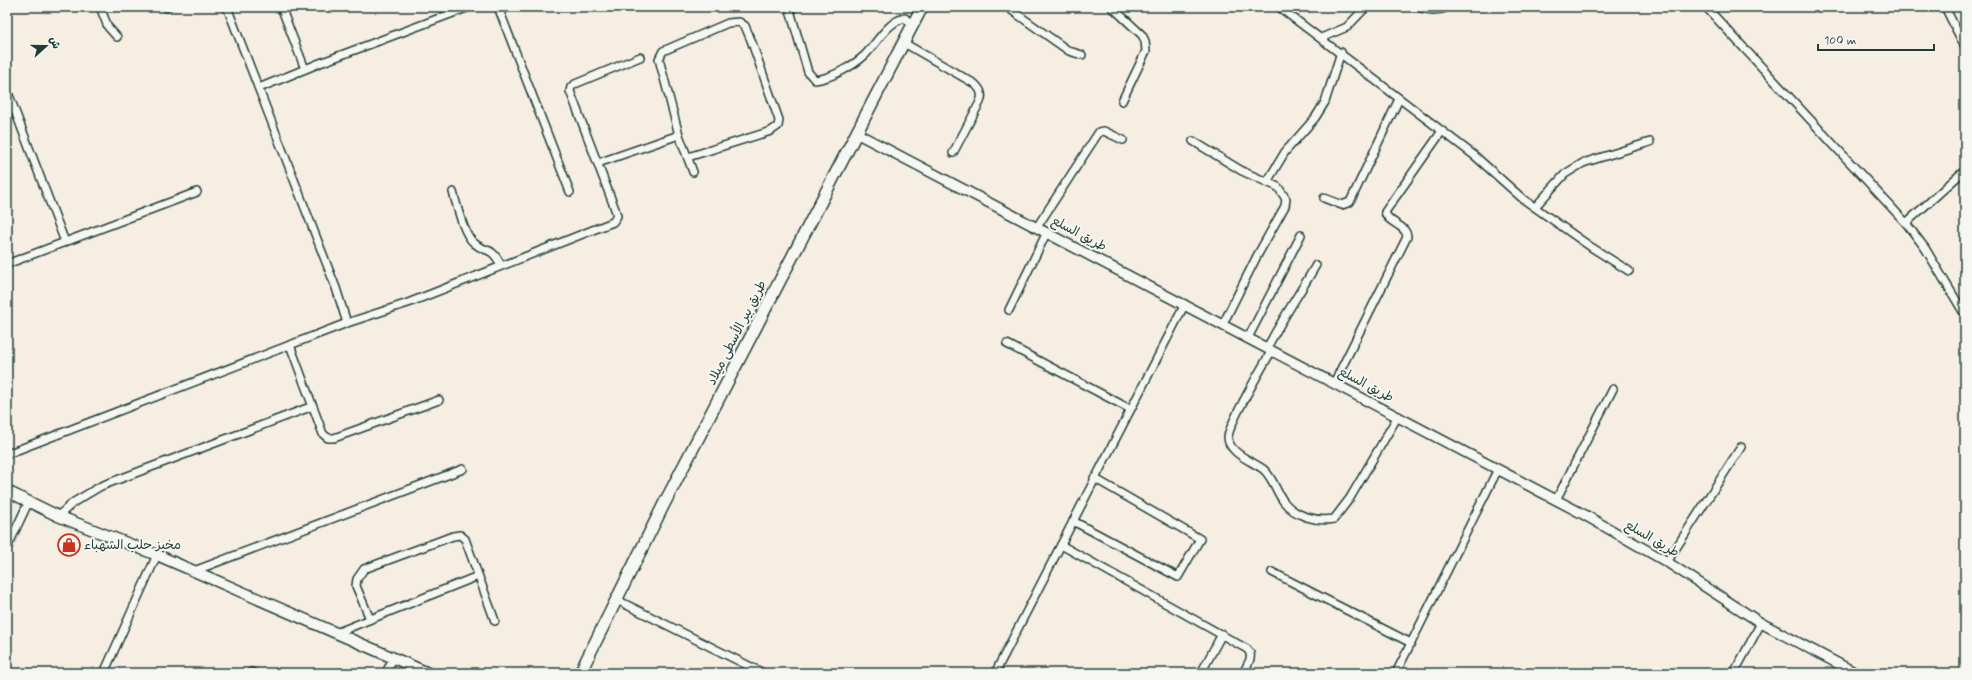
<svg xmlns="http://www.w3.org/2000/svg" width="1972" height="680" font-family="Mynerve,'Playpen Sans Arabic',sans-serif">
	<rect width="100%" height="100%" fill="#f6eee3"/>
	<filter id="ink" filterUnits="userSpaceOnUse"><feTurbulence type="fractalNoise" baseFrequency=".025" numOctaves="2"/><feDisplacementMap in="SourceGraphic" scale="8" xChannelSelector="R" yChannelSelector="G"/><feConvolveMatrix kernelMatrix="1 2 1 2 8 2 1 2 1" color-interpolation-filters="sRGB"/></filter>
	<g filter="url(#ink)">
		<g fill="none" stroke-linecap="round" stroke-linejoin="round">
			<g stroke="#1f3d34" stroke-width="10">
				<g id="minor">
					<polyline points="100,7 108,27 117,37"/>
					<polyline points="166,7 167,8"/>
					<polyline points="227,7 336,288 347,323"/>
					<polyline points="281,7 305,69"/>
					<polyline points="498,7 570,192"/>
					<path d="M789,7l19,65 7,8c17,-2 38,-14 50,-25 12,-12 23,-34 40,-37l7,7"/>
					<polyline points="1007,7 1069,51 1082,55"/>
					<polyline points="1112,7 1142,35 1145,41 1146,51 1122,101"/>
					<polyline points="1279,7 1475,156 1523,199 1591,247 1629,271"/>
					<path d="M1417,7c11,3 20,5 31,0"/>
					<polyline points="1706,7 1906,223 1925,248 1965,315"/>
					<polyline points="1945,7 1965,47"/>
					<polyline points="1321,38 1347,27 1366,7"/>
					<path d="M904,43l71,41c6,6 8,10 5,18l-27,51"/>
					<polyline points="259,88 320,63 469,7"/>
					<polyline points="7,90 65,242"/>
					<polyline points="1193,141 1242,171 1278,187 1286,199 1285,206 1257,256 1223,324"/>
					<polyline points="688,157 771,131 778,126 779,120 751,40 745,26 739,22 728,23 663,51 659,59 679,135 693,172"/>
					<polyline points="598,163 679,135"/>
					<polyline points="1267,182 1285,152 1315,118 1325,102 1341,52"/>
					<path d="M453,192c4,13 10,42 21,51 12,11 16,1 27,22"/>
					<polyline points="1324,198 1342,205 1350,202 1399,99"/>
					<polyline points="1535,207 1565,174 1583,163 1650,142"/>
					<polyline points="1906,223 1965,170"/>
					<polyline points="1037,227 1099,132 1104,131 1123,140"/>
					<polyline points="7,264 197,192"/>
					<polyline points="1009,310 1047,232"/>
					<polyline points="1248,338 1301,235"/>
					<polyline points="1007,344 1130,409"/>
					<polyline points="290,345 323,434 328,438 334,438 439,400"/>
					<path d="M1267,348c15,-29 33,-55 49,-83"/>
					<path d="M1272,350c-9,16 -43,73 -44,87 0,16 24,24 35,32 10,8 13,23 21,33 11,14 32,20 50,17l16,-21 48,-82"/>
					<path d="M1334,383l73,-146c0,-12 -19,-13 -22,-25l57,-81"/>
					<polyline points="7,454 347,323 408,303 613,222 617,216 615,209 570,91 571,87 575,84 640,57"/>
					<polyline points="1556,500 1613,389"/>
					<polyline points="58,516 74,502 101,486 313,406"/>
					<polyline points="1073,521 1178,577 1200,539 1094,478"/>
					<path d="M1061,545l186,104c8,7 0,16 -4,24"/>
					<polyline points="7,548 29,501"/>
					<polyline points="1667,562 1741,447"/>
					<polyline points="194,571 463,469"/>
					<polyline points="1272,572 1411,643"/>
					<polyline points="617,600 763,673"/>
					<polyline points="370,619 356,586 357,579 364,569 453,536 460,535 465,539 495,621"/>
					<polyline points="336,633 478,576"/>
					<polyline points="251,672 254,673"/>
					<polyline points="104,673 157,555"/>
					<polyline points="386,673 393,658"/>
					<polyline points="995,673 1185,304"/>
					<polyline points="1201,673 1222,634"/>
					<polyline points="1396,673 1497,471"/>
					<polyline points="1734,673 1761,623"/>
				</g>
			</g>
			<g stroke="#1f3d34" stroke-width="12">
				<polyline id="tertiary" points="856,133 1583,514 1667,562 1761,623 1856,673"/>
			</g>
			<g stroke="#1f3d34" stroke-width="13">
				<polyline id="secondary" points="7,491 58,516 157,555 428,673"/>
			</g>
			<g stroke="#1f3d34" stroke-width="14">
				<polyline id="primary" points="580,673 664,504 922,7"/>
			</g>
			<use href="#minor" stroke="#f6f6f2" stroke-width="7"/>
			<use href="#tertiary" stroke="#f6f6f2" stroke-width="9"/>
			<use href="#secondary" stroke="#f6f6f2" stroke-width="10"/>
			<use href="#primary" stroke="#f6f6f2" stroke-width="11"/>
		</g>
	</g>
	<defs>
		<g id="shop-ring" transform="scale(1.15)"><circle r="9.5" fill="#f6f6f2" stroke="#c8321e" stroke-width="1.5"/><path d="M-5-2.5h2.3a2.7 3.5 0 0 1 5.4 0H5L5.5 6h-11ZM-1.5-2.5h3a1.5 2.3 0 0 0-3 0Z" fill="#c8321e"/></g>
	</defs>
	<g fill-rule="evenodd">
		<use href="#shop-ring" x="69" y="545"/>
	</g>
	<g text-anchor="middle" dominant-baseline="central" stroke-width="4" stroke-linejoin="round" paint-order="stroke">
		<g font-size="13" fill="#1f3d34" stroke="#f6f6f2">
			<text transform="translate(1079 234) rotate(28)">طريق السلع</text>
			<text transform="translate(737 333) rotate(-63)">طريق بير الأسطى ميلاد</text>
			<text transform="translate(1366 385) rotate(28)">طريق السلع</text>
			<text transform="translate(1652 539) rotate(30)">طريق السلع</text>
		</g>
		<g font-size="13" fill="#1f3d34" stroke="#f6f6f2" text-anchor="start">
			<text x="84" y="545">مخبز حلب الشهباء</text>
		</g>
	</g>
	<rect width="1972" height="680" fill="none" stroke="#f6f6f2" stroke-width="24"/>
	<rect x="12" y="12" width="1948" height="656" fill="none" stroke="#1f3d34" stroke-width="1.5" filter="url(#ink)"/>
	<g transform="translate(46 46) rotate(69)" stroke="#f6f6f2" stroke-width="3" paint-order="stroke">
	<path d="M0-3L7 15L0 10L-7 15Z" fill="#1f3d34"/>
	<text y="-6" font-size="11" font-weight="bold" text-anchor="middle" fill="#1f3d34">ش</text>
	</g>
	<path d="M1818 44v6h116v-6" fill="none" stroke="#1f3d34" stroke-width="2"/>
	<text x="1824" y="44" font-size="12" fill="#1f3d34" stroke="#f6f6f2" stroke-width="3" paint-order="stroke">100 m</text>
</svg>
